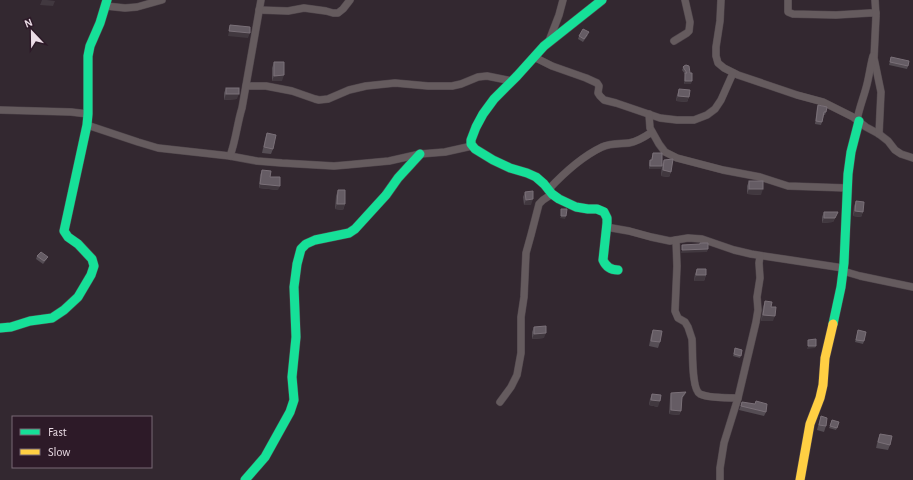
<svg xmlns="http://www.w3.org/2000/svg" width="913" height="480" font-family="'Alegreya Sans',sans-serif">
	<rect width="100%" height="100%" fill="#332830"/>
	<g fill="none" stroke-linecap="round" stroke-linejoin="round">
		<g stroke="#50464c" stroke-width="8">
			<g id="street">
				<polyline points="721,0 720,21 716,47 716,56 718,63 724,68 738,75 797,95 823,102 853,117 866,127 879,134 888,141 895,150 901,154 913,158"/>
				<polyline points="788,0 788,12 793,14 836,15 870,13 876,13"/>
				<polyline points="875,0 876,16 874,58 881,92 879,134"/>
				<polyline points="106,6 125,8 137,7 162,0"/>
				<polyline points="259,10 288,11 304,8 326,11 333,13 338,13 343,9 350,0"/>
				<polyline points="549,41 559,15 563,0"/>
				<polyline points="674,41 687,33 689,31 690,22 685,0"/>
				<polyline points="534,57 552,66 586,78 597,83 599,86 598,93 600,96 604,100 616,103 660,118 677,120 694,120 707,115 715,109 721,100 733,73"/>
				<polyline points="246,86 266,86 292,91 315,99 319,100 328,99 349,90 366,86 395,83 428,86 452,86 461,84 478,77 487,76 512,81"/>
				<polyline points="0,110 71,112 88,114"/>
				<polyline points="649,114 650,128 659,144 665,152 677,158 723,170 760,177 788,186 847,188"/>
				<path d="M857,120c2,-11 6,-21 9,-32 3,-10 4,-21 7,-32"/>
				<polyline points="87,125 138,142 158,148 230,156 257,161 282,163 334,166 346,165 389,161 420,154 445,152 472,146"/>
				<path d="M230,156c6,-16 7,-32 12,-48l19,-108"/>
				<path d="M548,190c14,-15 35,-34 54,-43 9,-4 18,-3 27,-4 8,-1 17,-7 23,-11"/>
				<polyline points="606,227 629,231 651,237 670,241 688,238 702,239 734,250 751,254 843,268"/>
				<path d="M676,240l1,26 -2,45 3,7 7,4 3,5 4,12c1,10 -1,50 8,55 8,4 28,4 38,4"/>
				<polyline points="843,271 860,276 913,287"/>
				<polyline points="500,402 511,387 517,375 521,353 521,317 524,297 526,253 531,235 539,204 543,200 552,194"/>
				<polyline points="720,480 720,468 724,443 738,398 756,322 758,310 757,297 760,278 759,263 760,256"/>
			</g>
		</g>
		<g stroke="#50464c" stroke-width="10">
			<g id="fast">
				<path d="M602,0l-58,46 -27,30 -23,23 -11,15 -7,13 -5,13v4l4,5 18,11 17,8 17,5 9,4 8,7 8,10 7,5 17,8 12,2h9l7,3 3,6v5l-4,37c3,7 8,10 15,10"/>
				<polyline points="833,324 841,287 844,263 848,174 851,152 859,121"/>
				<polyline points="0,328 11,327 30,321 52,318 64,310 78,297 91,275 94,266 92,259 78,244 68,237 64,231 87,125 88,114 88,56 90,46 100,23 107,0"/>
				<polyline points="245,480 265,457 290,412 294,400 292,377 296,337 294,287 297,264 301,249 306,244 315,240 349,233 355,229 386,195 398,178 420,154"/>
			</g>
		</g>
		<g stroke="#50464c" stroke-width="10">
			<polyline id="slow" points="800,480 810,424 820,398 823,385 825,358 833,324"/>
		</g>
		<use href="#street" stroke="#655b5e" stroke-width="7"/>
		<use href="#fast" stroke="#16e098" stroke-width="9"/>
		<use href="#slow" stroke="#ffcf43" stroke-width="9"/>
	</g>
	<g fill="#554d54">
		<polygon points="588,35 583,42 578,39 579,36"/>
		<polygon points="891,57 908,66 907,69 889,65"/>
		<polygon points="274,62 282,81 272,81 272,68"/>
		<polygon points="684,66 690,73 691,84 684,84 685,74 682,70"/>
		<polygon points="226,88 237,99 224,100 224,93"/>
		<polygon points="679,89 689,97 687,102 676,101 677,95"/>
		<polygon points="818,105 826,112 825,115 824,115 821,125 815,124 817,107"/>
		<polygon points="267,133 273,149 271,154 262,153 265,139"/>
		<polygon points="653,153 661,169 649,169 649,163 650,160 651,160"/>
		<polygon points="664,160 671,172 669,177 661,176 662,165"/>
		<polygon points="262,170 270,177 278,190 259,188 260,175"/>
		<polygon points="749,181 761,195 747,194 747,186"/>
		<polygon points="338,190 345,204 343,210 335,209 336,196"/>
		<polygon points="525,192 531,205 524,205 523,197"/>
		<polygon points="856,201 863,212 861,217 853,216 854,206"/>
		<polygon points="824,212 838,212 833,222 822,223 822,217"/>
		<polygon points="37,256 47,259 43,264 36,259"/>
		<polygon points="697,269 706,275 704,281 694,281 695,274"/>
		<polygon points="765,301 771,307 773,321 761,321 763,307"/>
		<polygon points="534,327 544,338 532,339 532,332"/>
		<polygon points="653,330 660,342 658,348 649,346 651,335"/>
		<polygon points="858,330 864,341 863,344 855,342"/>
		<polygon points="735,348 742,350 740,358 733,356"/>
		<polygon points="686,392 684,396 682,399 681,411 679,415 669,414 670,398 671,393"/>
		<polygon points="652,394 658,407 649,405 650,399"/>
		<polygon points="742,402 766,412 764,416 739,410"/>
		<polygon points="821,416 826,426 824,432 817,430 819,422"/>
		<polygon points="832,420 839,422 836,430 829,428"/>
		<polygon points="880,434 890,445 888,450 876,448 878,439"/>
	</g>
	<g fill="#41383f">
		<polygon points="42,0 47,0 55,1 53,6 40,5"/>
		<polygon points="229,31 250,33 248,38 228,36"/>
		<polygon points="284,75 282,81 272,81 274,76"/>
		<polygon points="685,81 692,81 691,84 684,84"/>
		<polygon points="226,94 239,94 237,99 224,100"/>
		<polygon points="678,96 689,97 687,102 676,101"/>
		<polygon points="650,166 662,166 661,169 649,169"/>
		<polygon points="663,170 671,172 669,177 661,176"/>
		<polygon points="260,184 280,186 278,190 259,188"/>
		<polygon points="749,189 763,189 761,195 747,194"/>
		<polygon points="533,199 531,205 524,205 526,200"/>
		<polygon points="337,204 345,204 343,210 335,209"/>
		<polygon points="855,211 863,212 861,217 853,216"/>
		<polygon points="838,212 833,222 822,223 824,218"/>
		<polygon points="561,216 566,216 565,219 560,218"/>
		<polygon points="708,249 707,252 681,253 682,250"/>
		<polygon points="696,275 706,275 704,281 694,281"/>
		<polygon points="763,315 775,316 773,321 761,321"/>
		<polygon points="546,333 544,338 532,339 534,334"/>
		<polygon points="808,346 816,346 815,348 807,349"/>
		<polygon points="686,392 684,396 680,401 682,397"/>
		<polygon points="651,400 660,401 658,407 649,405"/>
		<polygon points="671,410 681,411 679,415 669,414"/>
	</g>
	<g fill="#655c64" stroke="#7a7078">
		<polygon points="230,25 250,27 250,33 229,31"/>
		<polygon points="583,29 589,32 584,39 579,36"/>
		<polygon points="891,57 909,61 908,66 890,62"/>
		<polygon points="274,62 284,62 284,75 274,76"/>
		<polygon points="686,65 689,66 690,73 692,73 692,81 685,81 685,73 687,73 683,67 684,66"/>
		<rect x="226" y="88" width="13" height="6"/>
		<polygon points="679,89 690,90 689,97 678,96"/>
		<polygon points="818,105 827,107 826,112 824,112 822,122 816,121"/>
		<polygon points="267,133 276,135 273,149 264,147"/>
		<polygon points="653,153 662,153 662,166 650,166 650,160 652,160"/>
		<polygon points="673,159 671,172 663,170 664,160"/>
		<polygon points="262,170 271,171 270,177 280,177 280,186 260,184"/>
		<rect x="749" y="181" width="14" height="8"/>
		<polygon points="338,190 345,190 345,204 337,204"/>
		<polygon points="533,191 533,199 526,200 525,192"/>
		<polygon points="856,201 864,202 863,212 855,211"/>
		<polygon points="561,209 567,209 566,216 561,216"/>
		<polygon points="824,212 838,212 835,218 824,218"/>
		<polygon points="700,243 708,243 708,249 682,250 682,245 700,244"/>
		<polygon points="41,252 48,257 44,261 37,256"/>
		<polygon points="697,269 706,269 706,275 696,275"/>
		<polygon points="765,301 772,302 771,307 776,307 775,316 763,315"/>
		<polygon points="546,326 546,333 534,334 534,327"/>
		<polygon points="653,330 662,331 660,342 651,341"/>
		<polygon points="858,330 866,332 864,341 856,340"/>
		<polygon points="816,339 816,346 808,346 808,340"/>
		<polygon points="735,348 742,350 741,356 734,354"/>
		<polygon points="686,392 682,397 681,411 671,410 671,393"/>
		<polygon points="652,394 661,395 660,401 651,400"/>
		<polygon points="756,401 767,404 766,412 741,406 742,402 755,404"/>
		<polygon points="821,416 827,418 826,426 819,425"/>
		<polygon points="832,420 839,422 837,428 830,426"/>
		<polygon points="880,434 892,436 890,445 878,442"/>
	</g>
	<rect x="12" y="416" width="140" height="52" fill="#2d1a28" stroke="#796874"/>
	<rect x="20" y="429" width="20" height="6" fill="#16e098" stroke="#796874"/>
	<text x="48" y="436" font-size="12" fill="#ebdde6">Fast</text>
	<rect x="20" y="449" width="20" height="6" fill="#ffcf43" stroke="#796874"/>
	<text x="48" y="456" font-size="12" fill="#ebdde6">Slow</text>
	<g transform="translate(32 32) rotate(338)" stroke="#2d1a28" stroke-width="3" paint-order="stroke">
	<path d="M0-3L7 15L0 10L-7 15Z" fill="#ebdde6"/>
	<text y="-6" font-size="11" font-weight="bold" text-anchor="middle" fill="#ebdde6">N</text>
	</g>
</svg>
